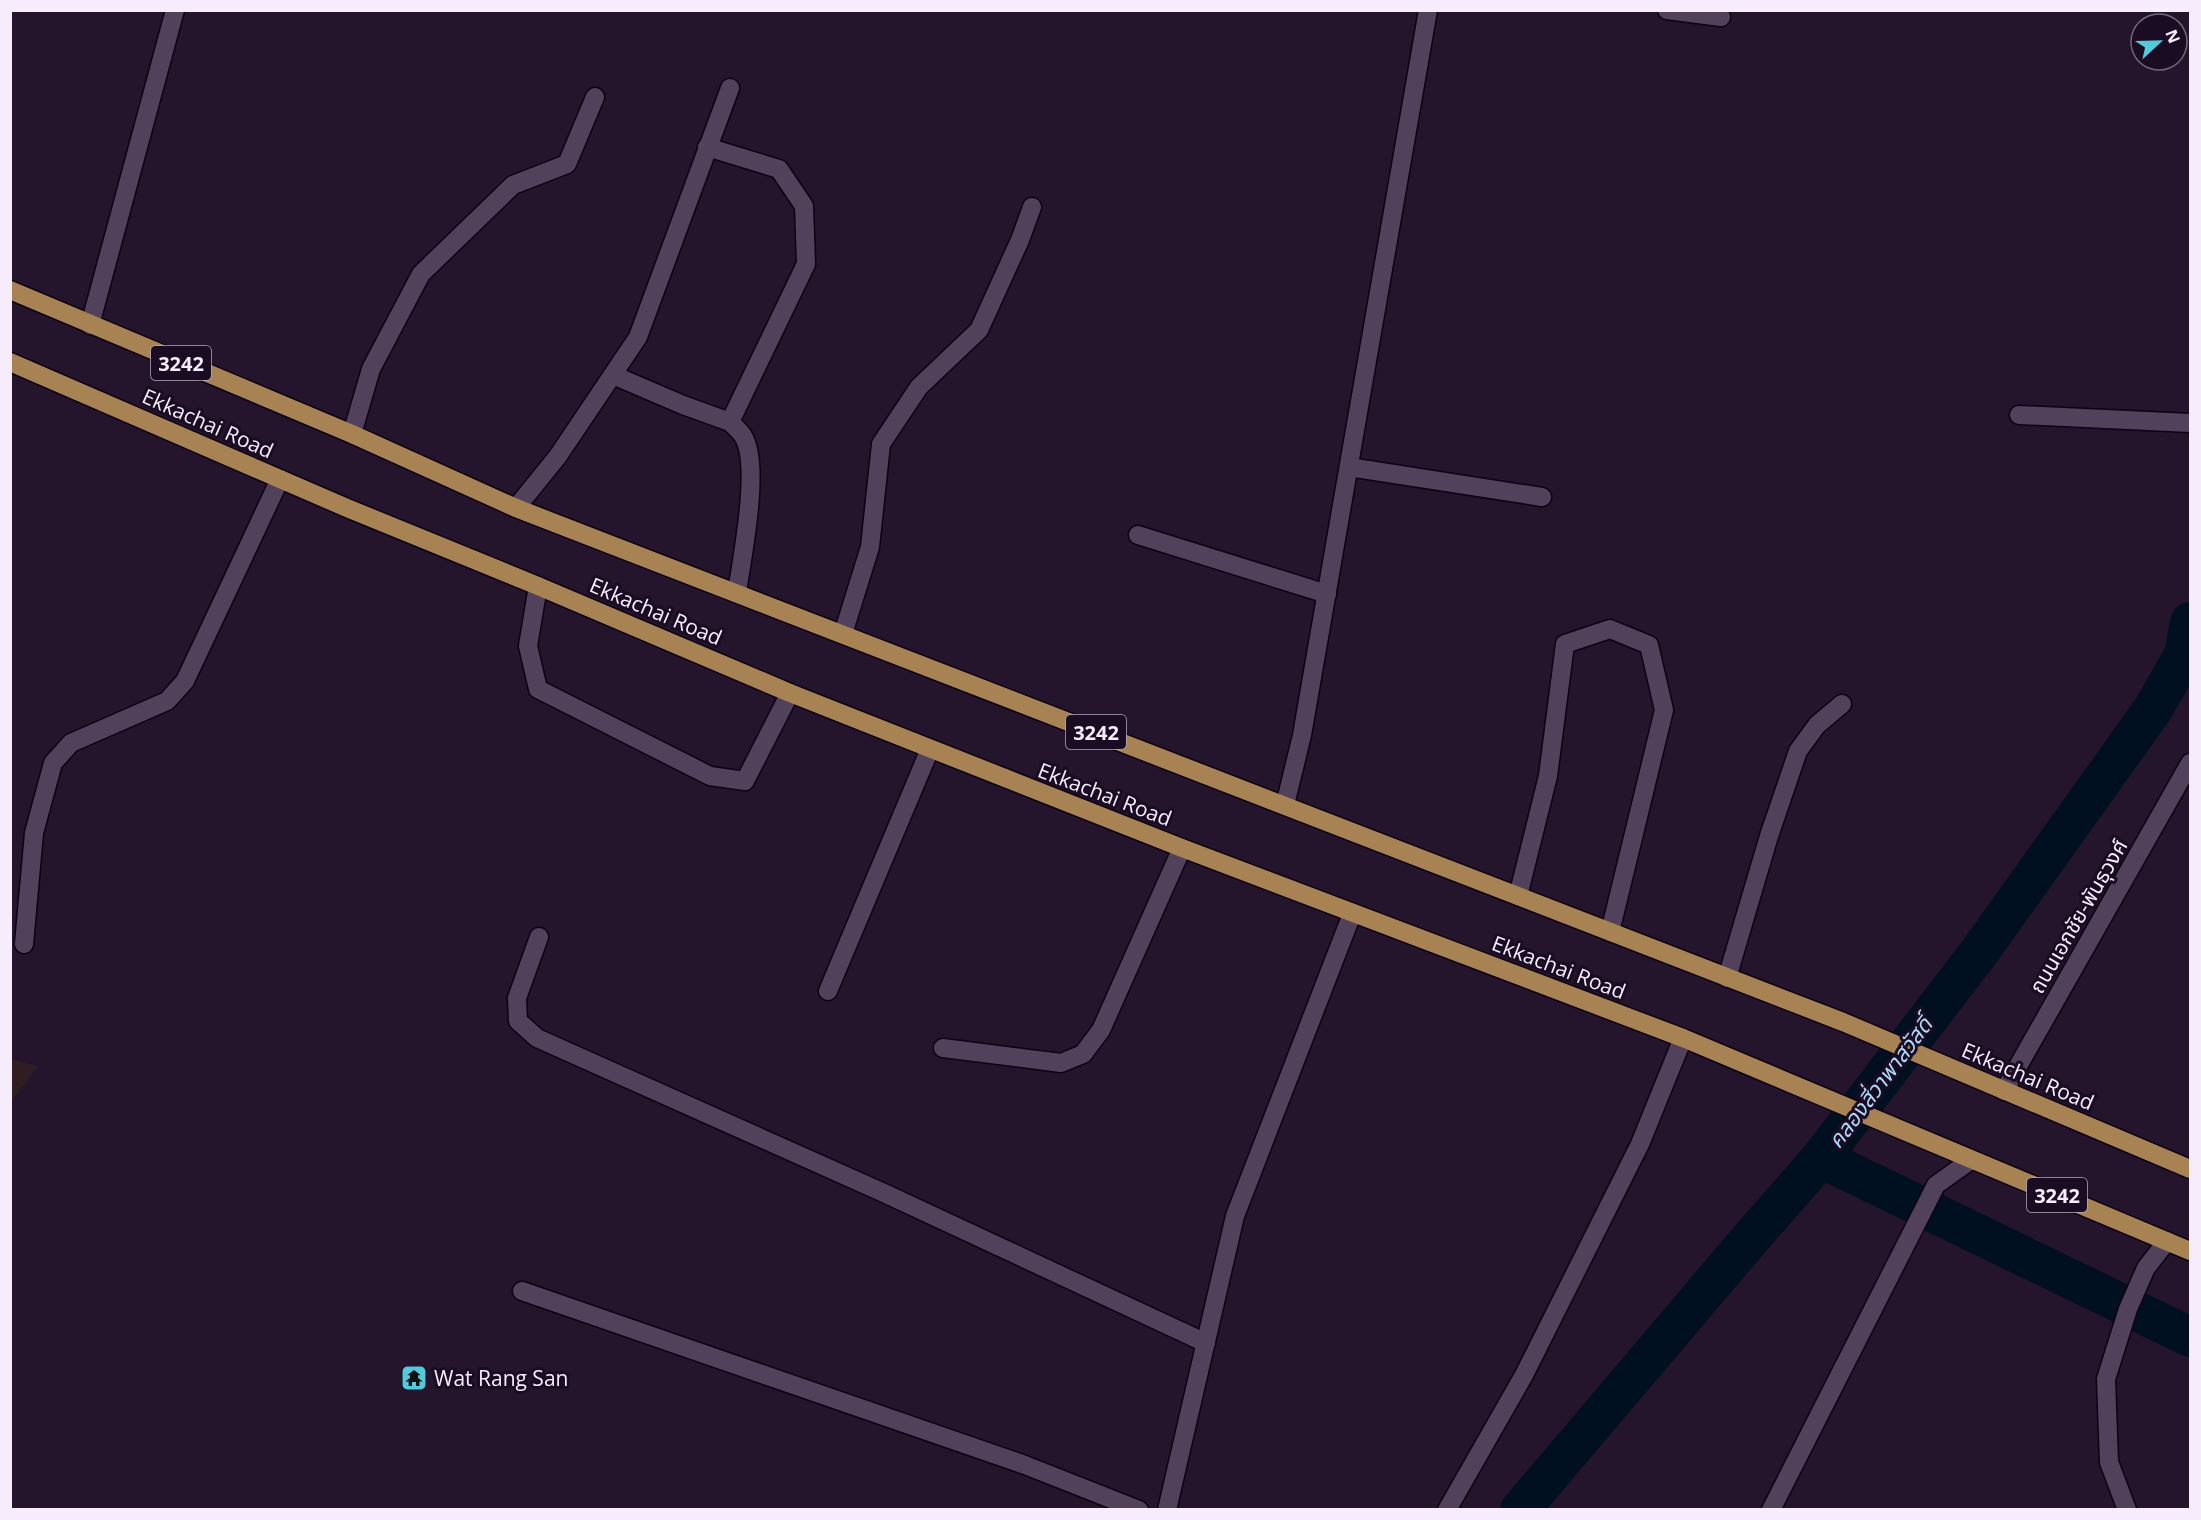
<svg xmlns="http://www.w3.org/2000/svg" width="2201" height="1520" font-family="'Open Sans','Noto Sans Thai',sans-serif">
	<rect width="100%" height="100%" fill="#24152c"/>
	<polygon fill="#301d22" points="10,1059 38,1066 11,1102 10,1102"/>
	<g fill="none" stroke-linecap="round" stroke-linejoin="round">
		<g stroke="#001020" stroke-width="40">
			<polyline points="1821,1158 2190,1337"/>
			<polyline points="1520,1510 1750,1239 1821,1158 1980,951 2153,709 2184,655 2190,622"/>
		</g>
		<g stroke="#0d0214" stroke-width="21">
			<g id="minor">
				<polyline points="1667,10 1721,17"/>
				<polyline points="90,325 175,10"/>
				<polyline points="613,375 683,405 730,422 806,264 804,206 779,169 707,147"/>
				<polyline points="2019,415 2190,423"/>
				<path d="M730,422c4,4 10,9 13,14 18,28 -1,122 -6,156"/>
				<polyline points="352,434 371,369 421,274 513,185 567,164 595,97"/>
				<polyline points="1349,467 1542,497"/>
				<polyline points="516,508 558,456 638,337 730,88"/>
				<polyline points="1138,535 1327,594"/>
				<polyline points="538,586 528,646 538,689 710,776 745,781 790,693"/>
				<polyline points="843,634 870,547 881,444 919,387 979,330 1020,240 1032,207"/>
				<polyline points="1285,805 1302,735 1428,10"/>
				<polyline points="1518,896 1548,776 1565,644 1610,629 1649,645 1664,710 1610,932"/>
				<polyline points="539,937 517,998 518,1021 537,1038 884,1193 1206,1343"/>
				<polyline points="24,944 34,833 53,763 71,743 167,701 185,681 280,479"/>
				<polyline points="1727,978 1769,836 1798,751 1817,725 1842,704"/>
				<polyline points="828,991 930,749"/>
				<polyline points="943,1048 1061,1063 1083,1054 1101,1030 1182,848"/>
				<polyline points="2004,1091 2190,763"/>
				<polyline points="522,1291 1025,1465 1139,1510"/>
				<polyline points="1167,1510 1235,1216 1352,914"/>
				<polyline points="1447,1510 1524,1375 1640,1144 1683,1038"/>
				<polyline points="1771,1510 1936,1185 1971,1160"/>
				<polyline points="2127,1510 2109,1462 2106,1379 2128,1309 2146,1268 2167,1241"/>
			</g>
		</g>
		<g stroke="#0d0214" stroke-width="21">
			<g id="major">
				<polyline points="10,290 352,434 516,508 1843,1022 2190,1169"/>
				<polyline points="10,362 347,508 538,586 790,693 1182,848 1683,1038 2190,1251"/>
			</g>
		</g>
		<use href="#minor" stroke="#51415b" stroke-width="18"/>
		<use href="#major" stroke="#a78253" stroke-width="18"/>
	</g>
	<defs>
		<g id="temple-square" transform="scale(1.35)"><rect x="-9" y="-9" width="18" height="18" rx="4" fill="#53cadc" stroke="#1a0c22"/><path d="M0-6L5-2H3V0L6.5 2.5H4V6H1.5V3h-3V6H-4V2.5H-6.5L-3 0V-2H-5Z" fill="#111"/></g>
	</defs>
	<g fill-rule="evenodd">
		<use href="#temple-square" x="414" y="1378"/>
	</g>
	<g text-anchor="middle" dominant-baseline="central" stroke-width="6" stroke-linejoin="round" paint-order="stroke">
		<g fill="#1a0c22" stroke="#b4a9bb" stroke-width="1.5">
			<rect x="151" y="346" width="60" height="34" rx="4.5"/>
			<rect x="1066" y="715" width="60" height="34" rx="4.5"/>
			<rect x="2027" y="1178" width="60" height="34" rx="4.5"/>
		</g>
		<g font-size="20" font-weight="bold" fill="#f6ecfc">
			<text x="181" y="363">3242</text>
			<text x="1096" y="732">3242</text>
			<text x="2057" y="1195">3242</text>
		</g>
		<g font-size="21" fill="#f6ecfc" stroke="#1a0c22">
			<text transform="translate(208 423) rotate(24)">Ekkachai Road</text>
			<text transform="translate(656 611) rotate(23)">Ekkachai Road</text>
			<text transform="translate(1105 794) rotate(21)">Ekkachai Road</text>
			<text transform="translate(2078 916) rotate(-60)">ถนนเอกชัย-พันธุวงศ์</text>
			<text transform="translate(1559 967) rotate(21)">Ekkachai Road</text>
			<text transform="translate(2028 1076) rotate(23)">Ekkachai Road</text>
		</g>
		<g font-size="21" fill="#f6ecfc" stroke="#1a0c22" text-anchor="start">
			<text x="434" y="1378">Wat Rang San</text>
		</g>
		<g font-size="22" font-style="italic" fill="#addafa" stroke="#1a0c22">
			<text transform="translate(1879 1082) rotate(-53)">คลองสี่วาพาสวัสดิ์</text>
		</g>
	</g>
	<rect width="2201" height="1520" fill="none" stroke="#f6ecfc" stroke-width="24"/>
	<g transform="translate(2159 42) rotate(68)"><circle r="28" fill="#1a0c22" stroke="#726679" stroke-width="1.5"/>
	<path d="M0-4.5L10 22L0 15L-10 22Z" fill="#53cadc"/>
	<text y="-9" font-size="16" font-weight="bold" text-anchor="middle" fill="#f6ecfc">N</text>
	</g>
</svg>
